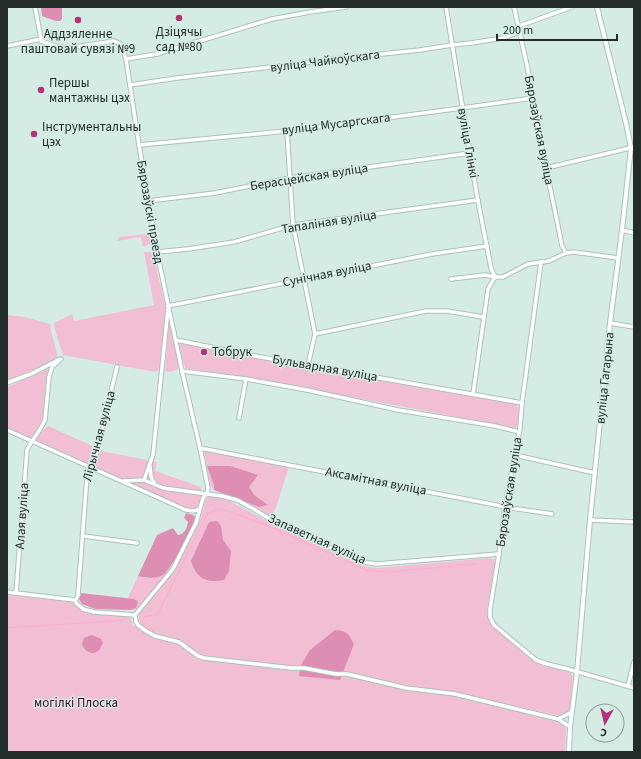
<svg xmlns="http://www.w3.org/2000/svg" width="641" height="759" font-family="'Source Sans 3',sans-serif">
	<rect width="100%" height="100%" fill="#d5ece5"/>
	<g fill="#f2bed4">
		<polygon points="146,234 150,236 152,243 143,247 141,237 117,241 119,237"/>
		<polygon points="144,252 151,252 154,257 165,305 165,316 160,370 155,372 63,355 55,330 54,323 72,314 74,321 154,305"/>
		<polygon points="7,315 25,317 50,324 51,331 58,357 25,374 7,381"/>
		<path d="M169,323l10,45c-3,3 -10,5 -14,3z"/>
		<polygon points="179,343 295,366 515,404 520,408 517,426 515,428 257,379 185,368"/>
		<polygon points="50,368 47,378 42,421 31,438 7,427 7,387"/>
		<path d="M48,426l58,26 51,10 -2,9 46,16c0,8 0,14 -5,21l-7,1 -154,-69 8,-10z"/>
		<polygon points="204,451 289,466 276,508 272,515 269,515 244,501 214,490 210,484"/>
		<path d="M213,496l11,2 58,31 81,37 15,2 111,-10 5,1 2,4 -9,46c0,8 3,14 8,20l39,32 10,5 25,6 4,4 -3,33 -4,4 -6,3 -105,-23 -50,-7 -45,-12 -59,-9 -13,1 -83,-9c-4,-2 -8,-4 -11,-6 -4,-3 -8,-8 -12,-10 -13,-7 -47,-5 -43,-28l37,-45 24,-47 5,-19 3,-5z"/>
		<polygon points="171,567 165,576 142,604 136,610 130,610 136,608 128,598 138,576 146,578 164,574"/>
		<polygon points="7,595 71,602 82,611 130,617 133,625 146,633 155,638 179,644 192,654 202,660 286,670 300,670 342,676 382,685 422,692 452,696 556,720 564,725 566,729 565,752 7,752"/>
	</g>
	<g fill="#de8eb2">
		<polygon points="41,7 62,7 62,19 60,21 57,21 52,20 51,19 47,18 42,16"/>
		<polygon points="207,466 230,466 258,475 249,487 254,495 268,505 259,507 214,490 214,485"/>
		<path d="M186,513l7,2 3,3c-4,11 -24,51 -33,57 -7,4 -17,3 -25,1l19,-41 16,-7 5,7c7,-1 9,-7 10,-13l-4,-4z"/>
		<path d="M217,521l4,5 2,14 8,11 -2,20 -5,9c-19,3 -27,-1 -33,-19l18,-39z"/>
		<polygon points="81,593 134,599 138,602 136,608 130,610 95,609 82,604 79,599"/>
		<path d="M335,630c12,1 13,3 19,14l-14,36 -41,-4 2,-11 9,-15z"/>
		<path d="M92,635l9,4 2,4c-1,2 -2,4 -3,6 -6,8 -16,3 -18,-5l2,-6z"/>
	</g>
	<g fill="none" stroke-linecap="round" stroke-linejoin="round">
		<g stroke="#feacd0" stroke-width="1">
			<polyline points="344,560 368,571 388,572 477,564"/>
			<polyline points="144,617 158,614 207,514 219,508 264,524 340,558"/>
			<polyline points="7,628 126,620"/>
		</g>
		<g stroke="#abc2ba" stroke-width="5.5">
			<g id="minor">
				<polyline points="35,7 41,39"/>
				<polyline points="446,7 477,196 491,268 495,277 488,289 473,394"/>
				<polyline points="514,7 528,70 539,133 560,236 562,246 566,253"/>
				<polyline points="519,26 572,7"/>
				<polyline points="41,39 41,41 55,46 69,48 114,41 121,44 126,59 139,145 157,252 182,371 200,448 208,488 207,494 203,498 196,523 173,569 135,615"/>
				<polyline points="7,46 41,39"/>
				<polyline points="126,59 157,54 272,19 310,12 346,7"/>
				<polyline points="130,85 177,78 288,65 334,59 420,50 452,45 471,43 503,38 519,32"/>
				<polyline points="287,131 293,225 315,334 308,365"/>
				<polyline points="139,145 287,131 462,108 533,98"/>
				<polyline points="546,168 634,147"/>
				<polyline points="148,201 215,193 290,178 470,153"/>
				<polyline points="622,230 634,233"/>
				<polyline points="157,252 188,249 234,242 293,225 478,200"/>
				<polyline points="541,262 522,403 520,428 505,507 499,554 490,609 490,617 494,625 536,660 547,664 568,669 634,688"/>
				<polyline points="451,279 485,275 495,277 503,277 528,264 549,261 566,253 574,252 618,258"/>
				<polyline points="168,306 432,254 487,246"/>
				<polyline points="610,323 634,327"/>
				<polyline points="315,334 426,311 447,311 483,317"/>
				<polyline points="176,340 255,356 522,403"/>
				<polyline points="182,371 246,379 307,390 398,410 495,426 519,432"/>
				<polyline points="7,383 33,373 58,360"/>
				<polyline points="239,418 246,379"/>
				<polyline points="7,430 186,510 194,511 199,509"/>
				<polyline points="200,448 491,504 505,507 552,514"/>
				<polyline points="515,455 595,473"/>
				<polyline points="150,466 151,477 155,484"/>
				<polyline points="144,480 163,488 222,496 237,500 250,507 282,526 363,562 377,564 499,554"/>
				<polyline points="123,481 144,480 153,455 168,309"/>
				<polyline points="590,520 634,522"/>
				<polyline points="83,536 137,543"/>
				<polyline points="7,592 75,600"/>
				<path d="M16,593l11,-143c5,-10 13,-19 18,-30l4,-43 3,-10 9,-8"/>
				<polyline points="75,600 76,603 83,609 94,612 135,615 136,622 138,625 146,631 155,636 179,642 198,656 204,658 291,668 304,668 336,674 347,674 406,688 455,694 558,719 570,727"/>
				<polyline points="75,600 77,598 78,595 87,476 94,463 97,452 107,408 117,367"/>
				<polyline points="628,686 634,662"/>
				<polyline points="558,719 572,712"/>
			</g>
		</g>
		<g stroke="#abc2ba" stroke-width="6">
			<polyline id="tertiary" points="569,752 570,727 577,672 590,520 610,323 622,230 631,148 626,123 597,7"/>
		</g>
		<use href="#minor" stroke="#fff" stroke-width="3.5"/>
		<use href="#tertiary" stroke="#fff" stroke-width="4"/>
	</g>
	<g fill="#b53279" stroke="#d5ece5" stroke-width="1.5">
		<circle cx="179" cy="18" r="4"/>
		<circle cx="78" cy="20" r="4"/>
		<circle cx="41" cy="90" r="4"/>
		<circle cx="34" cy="134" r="4"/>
		<circle cx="204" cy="352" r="4"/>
	</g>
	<g text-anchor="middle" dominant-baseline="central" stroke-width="3" stroke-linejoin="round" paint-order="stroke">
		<g font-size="13" fill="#242c2a" stroke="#d5ece5" text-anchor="start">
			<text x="179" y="32" text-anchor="middle">Дзіцячы<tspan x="179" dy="15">сад №80</tspan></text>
			<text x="78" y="34" text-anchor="middle">Аддзяленне<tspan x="78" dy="15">паштовай сувязі №9</tspan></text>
			<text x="49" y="83">Першы<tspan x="49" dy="15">мантажны цэх</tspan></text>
			<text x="42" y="127">Інструментальны<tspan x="42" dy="15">цэх</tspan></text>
			<text x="212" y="352">Тобрук</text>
		</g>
		<g font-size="13" fill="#242c2a" stroke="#d5ece5">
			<text transform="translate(325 61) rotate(-7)">вуліца Чайкоўскага</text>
			<text transform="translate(336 124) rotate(-7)">вуліца Мусаргскага</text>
			<text transform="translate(539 130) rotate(79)">Бярозаўская вуліца</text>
			<text transform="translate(468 143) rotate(80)">вуліца Глінкі</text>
			<text transform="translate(309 177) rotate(-9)">Берасцейская вуліца</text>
			<text transform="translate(150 212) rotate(80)">Бярозаўскі праезд</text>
			<text transform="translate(329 222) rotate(-9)">Тапаліная вуліца</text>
			<text transform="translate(327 274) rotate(-11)">Сунічная вуліца</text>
			<text transform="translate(325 368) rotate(10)">Бульварная вуліца</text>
			<text transform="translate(605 378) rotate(-84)">вуліца Гагарына</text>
			<text transform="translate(99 436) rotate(-75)">Лірычная вуліца</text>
			<text transform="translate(376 481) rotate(11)">Аксамітная вуліца</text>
			<text transform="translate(509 492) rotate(-81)">Бярозаўская вуліца</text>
			<text transform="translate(22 516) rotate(-86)">Алая вуліца</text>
			<text transform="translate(317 539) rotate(24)">Запаветная вуліца</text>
		</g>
		<g font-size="13" fill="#4d062f" stroke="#d5ece5">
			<text x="76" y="703">могілкі Плоска</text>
		</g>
	</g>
	<rect width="641" height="759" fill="none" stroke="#242c2a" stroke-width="16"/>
	<g transform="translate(605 723) rotate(188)"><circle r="19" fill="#d5ece5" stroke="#8e9f9a"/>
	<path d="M0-3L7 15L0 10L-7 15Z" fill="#b53279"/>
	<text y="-6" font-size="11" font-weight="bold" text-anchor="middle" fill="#242c2a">С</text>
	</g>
	<path d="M497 34v6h120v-6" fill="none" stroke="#242c2a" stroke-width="2"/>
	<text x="503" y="34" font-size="12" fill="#242c2a" stroke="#d5ece5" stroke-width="3" paint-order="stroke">200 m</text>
</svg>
